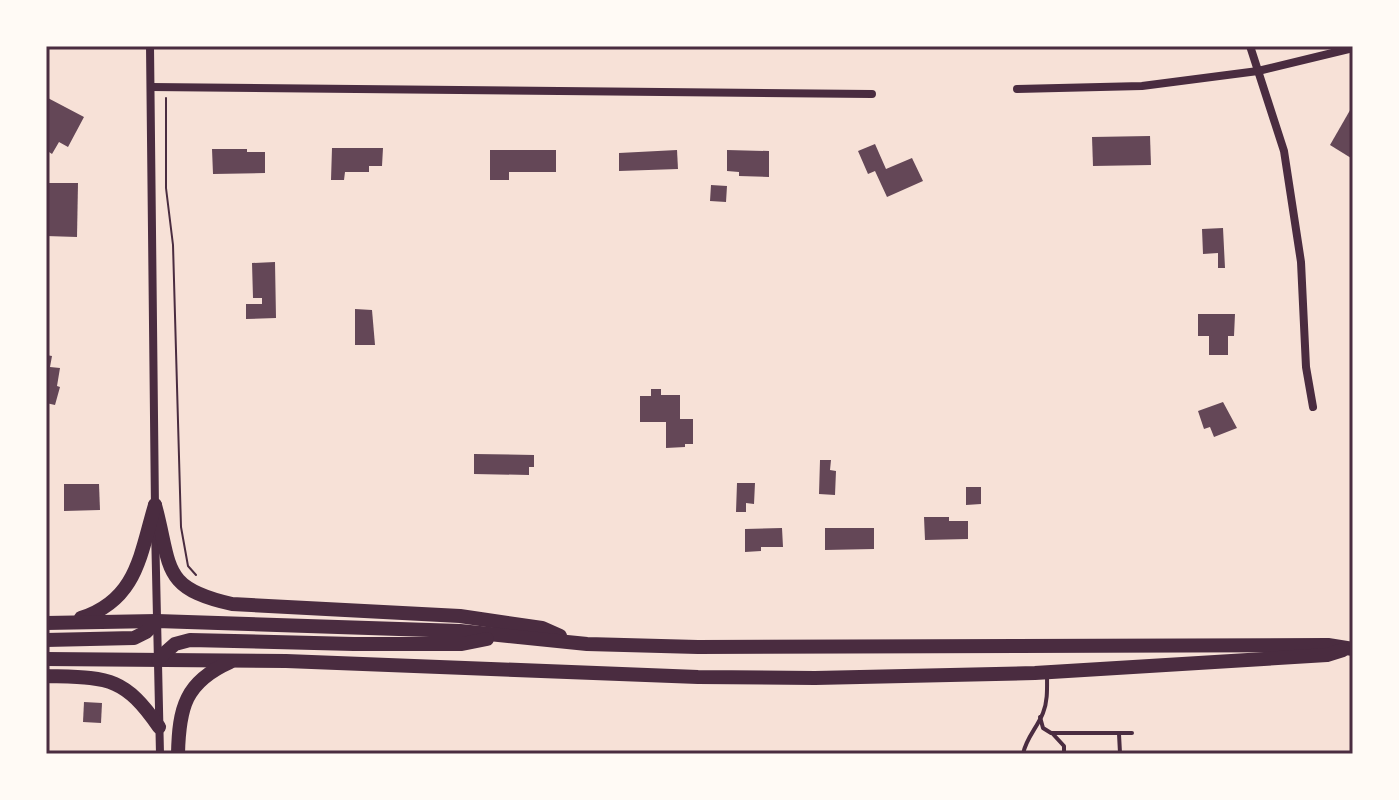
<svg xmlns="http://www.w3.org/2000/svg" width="1399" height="800" font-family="Cabin,sans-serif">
	<rect width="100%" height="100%" fill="#f7e1d7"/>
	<g fill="#644757">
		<polygon points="46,97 84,117 68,147 59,142 52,154 46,150"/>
		<polygon points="1353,105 1353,155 1351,158 1330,145"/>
		<polygon points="1150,136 1151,165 1093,166 1092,137"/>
		<polygon points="875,144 886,169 912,158 923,181 887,197 875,171 868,174 858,151"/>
		<polygon points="332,148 383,148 382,166 369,166 369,172 345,172 344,180 331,180"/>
		<polygon points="212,149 247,149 247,152 265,152 265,173 213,174"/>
		<polygon points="490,150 556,150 556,172 509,172 509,180 490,180"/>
		<polygon points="677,150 678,169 619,171 619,153"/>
		<polygon points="727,150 769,151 769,177 739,176 739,172 727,171"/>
		<polygon points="46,183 78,183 77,237 46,236"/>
		<polygon points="711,185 727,186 726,202 710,201"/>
		<polygon points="1223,228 1225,268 1218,268 1218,253 1203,254 1202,229"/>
		<polygon points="275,262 276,318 246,319 246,304 262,304 262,298 253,298 252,263"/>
		<polygon points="355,309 372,310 375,345 355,345"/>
		<polygon points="1198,314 1235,314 1234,336 1228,336 1228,355 1209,355 1209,336 1198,336"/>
		<polygon points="46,355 52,356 50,367 60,368 57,386 60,387 55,405 46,403"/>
		<polygon points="651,389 661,389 661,395 680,395 680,419 693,419 693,444 685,444 685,447 666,448 666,422 640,422 640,396 651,396"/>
		<polygon points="1223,402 1237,428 1214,437 1210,427 1204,429 1198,411"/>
		<polygon points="474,454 534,455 534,467 529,467 529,475 474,474"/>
		<polygon points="820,460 831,460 830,470 836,471 835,495 819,494"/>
		<polygon points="737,483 755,483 754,504 746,503 746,512 736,512"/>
		<polygon points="64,484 99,484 100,510 64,511"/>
		<polygon points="966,487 981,487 981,504 966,505"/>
		<polygon points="924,517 949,517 949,521 968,521 968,539 925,540"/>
		<polygon points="782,528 783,547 761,547 761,551 745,552 745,529"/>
		<polygon points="825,528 874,528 874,549 825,550"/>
		<polygon points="84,702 102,703 101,723 83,722"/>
	</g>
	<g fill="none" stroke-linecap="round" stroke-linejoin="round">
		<polyline stroke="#4a2c40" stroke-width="2" points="166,98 166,188 173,245 181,527 188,566 196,575"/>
		<g stroke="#4a2c40" stroke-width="4">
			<polyline points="1040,717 1043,728 1051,733 1132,733"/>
			<polyline points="1052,733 1064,746 1064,754"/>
			<polyline points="1119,734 1120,753"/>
			<path d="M1023,754c3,-16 14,-26 20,-41 5,-12 4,-26 4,-39"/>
		</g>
		<g stroke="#4a2c40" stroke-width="8">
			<polyline points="150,46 155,509"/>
			<polyline points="1250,46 1284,151 1301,262 1306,367 1313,407"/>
			<polyline points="151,87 872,94"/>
			<polyline points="1017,89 1142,86 1258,71 1353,48"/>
			<polyline points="155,527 160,754"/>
		</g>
		<g stroke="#4a2c40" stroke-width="14">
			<path d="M155,505c17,62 5,83 77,99l228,12 82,12 18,8"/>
			<path d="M81,618c56,-18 59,-63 74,-113"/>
			<polyline points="46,623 157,621 460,631 587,644 698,647 1328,645 1353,649"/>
			<polyline points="46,640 134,638 146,632 157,621"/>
			<polyline points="46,659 286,661 698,677 815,678 1035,673 1327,655 1343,650"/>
			<polyline points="158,659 175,644 190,640 354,644 462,644 487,639"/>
			<path d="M46,676c61,2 77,-1 113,51"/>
			<path d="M178,754c1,-46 7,-72 52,-92"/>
		</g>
	</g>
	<rect width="1399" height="800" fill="none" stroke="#fffaf5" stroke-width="96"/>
	<rect x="48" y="48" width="1303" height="704" fill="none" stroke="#4a2c40" stroke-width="3"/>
</svg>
